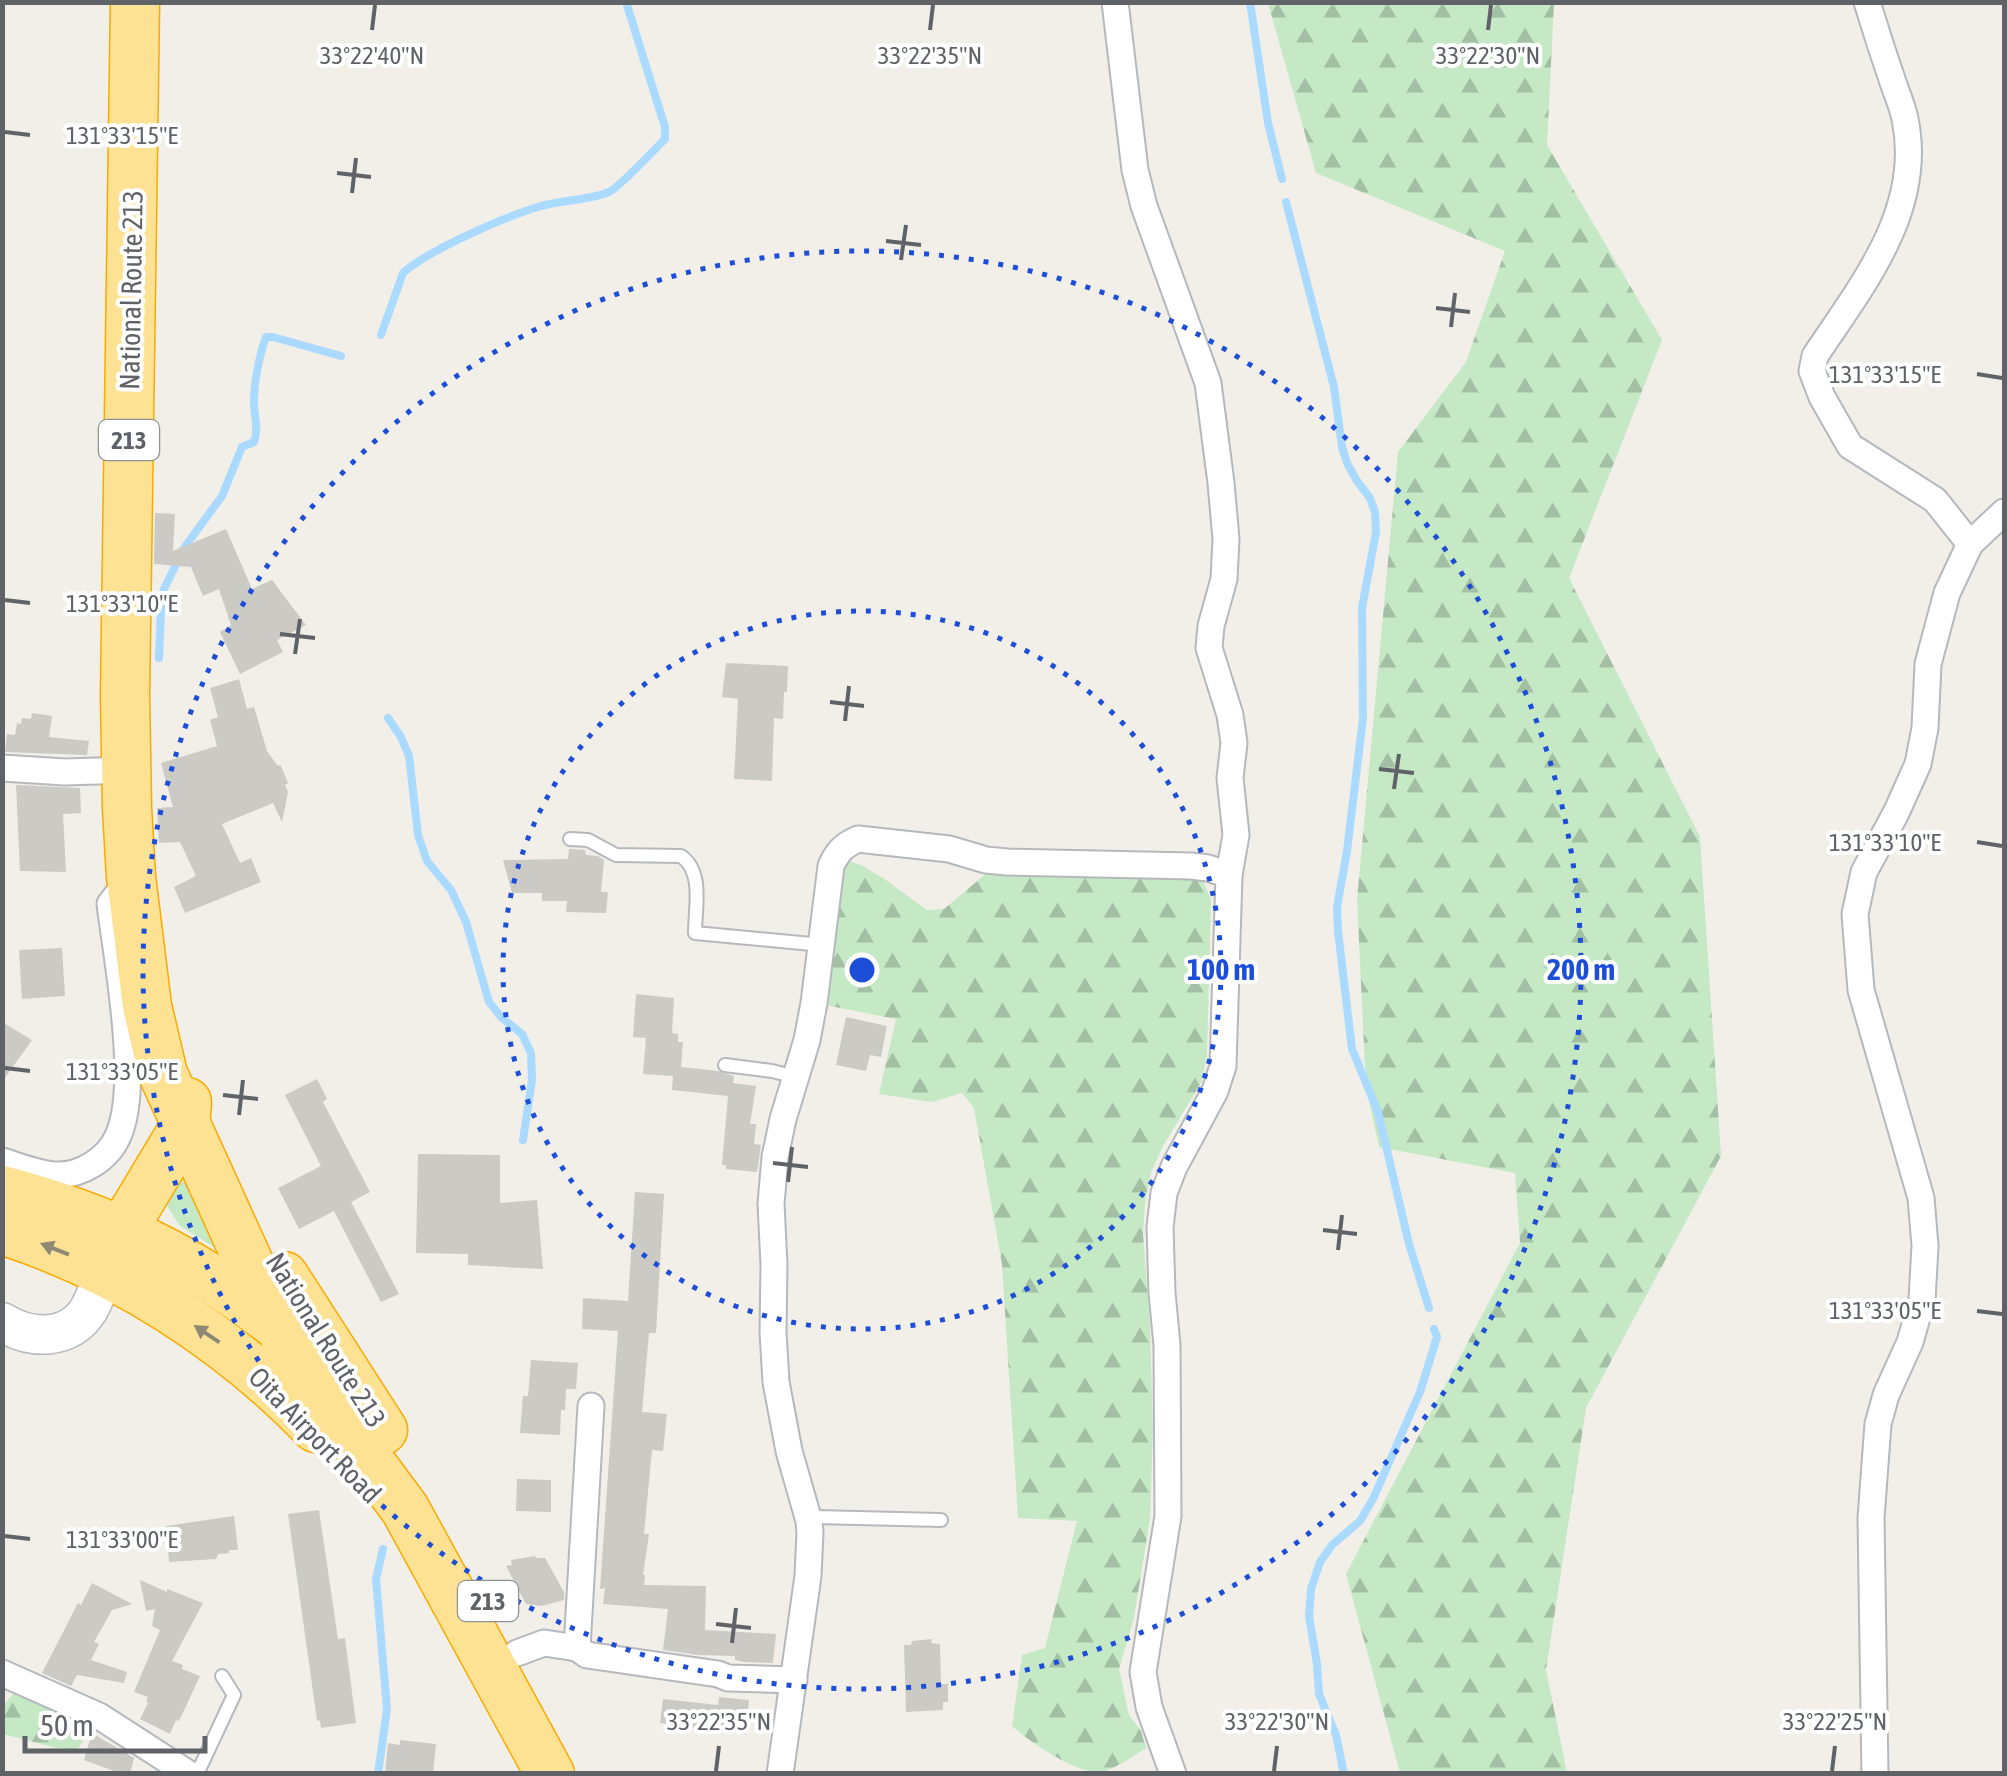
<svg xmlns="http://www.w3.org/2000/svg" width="2007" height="1776" font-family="'Asap Condensed',sans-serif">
	<defs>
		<pattern id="forest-firs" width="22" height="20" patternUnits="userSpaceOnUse" patternTransform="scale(2.5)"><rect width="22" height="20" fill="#c5e8c5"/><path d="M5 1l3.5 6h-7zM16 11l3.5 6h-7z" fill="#a3c0a4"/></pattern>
	</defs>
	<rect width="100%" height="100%" fill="#f1efe8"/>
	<polygon fill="#c5e8c5" points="177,1160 225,1254 180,1226 159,1193"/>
	<g fill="url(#forest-firs)">
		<polygon points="1268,3 1554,3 1547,145 1662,340 1569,578 1700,837 1721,1156 1586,1408 1546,1670 1567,1773 1400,1773 1346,1574 1520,1243 1515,1173 1379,1147 1366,1087 1357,900 1398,452 1466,362 1505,251 1316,173"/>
		<path d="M840,858l21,7 22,13 44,32 17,-1 51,-43 205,8 11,26 -4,155 -6,28 -38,63 -12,26 -6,31 -2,31 7,93 3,105 -3,86 -16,100 -15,51 10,46 12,16 5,17c-13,8 -28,19 -43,24 -24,4 -73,-30 -91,-46l10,-71 23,-7 32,-127 -59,-3 -16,-254 -28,-156 -12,-15 -30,9 -53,-8 17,-75 -76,-15z"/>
		<polygon points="19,1687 94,1721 76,1753 3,1734 3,1706"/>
	</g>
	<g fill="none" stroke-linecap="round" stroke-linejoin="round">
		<g stroke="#aadaff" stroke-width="8">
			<polyline points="1250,2 1268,123 1282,179"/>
			<polyline points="1286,202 1334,387 1342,447 1347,463 1357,481 1370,498 1375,512 1376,532 1362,608 1363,718 1347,851 1337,907 1338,931 1352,1049 1378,1112 1409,1244 1429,1308"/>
			<path d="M381,335l22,-62c25,-23 104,-57 138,-67 21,-6 49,-6 68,-14 11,-5 45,-42 56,-53v-12l-39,-125"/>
			<path d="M159,658l2,-49 3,-20 20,-41 38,-52 20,-49 12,-5c5,-15 0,-25 0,-40 0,-20 5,-46 12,-65h7l68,19"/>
			<polyline points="388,718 401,737 409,756 418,835 427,861 451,890 466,922 489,1002 501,1017 522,1034 531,1053 532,1080 523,1140"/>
			<polyline points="378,1774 387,1709 376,1579 383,1549"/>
			<polyline points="1344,1774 1336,1735 1319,1694 1317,1664 1309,1616 1311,1589 1320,1562 1332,1545 1360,1521 1373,1499 1420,1392 1437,1337 1434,1329"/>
		</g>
	</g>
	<g fill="#cccac5">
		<polygon points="155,513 175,514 173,551 226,529 252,589 272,580 306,625 277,640 283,652 240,674 220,632 231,625 219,589 203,596 191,567 154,564"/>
		<polygon points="726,663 788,666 787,692 784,692 783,719 774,718 772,781 734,779 738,699 722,697"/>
		<polygon points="239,679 247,709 254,707 267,751 277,765 281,766 288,783 285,785 288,792 282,822 273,803 222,824 240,863 251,858 261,882 185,913 174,887 196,876 180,842 159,843 157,808 173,807 161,763 217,746 210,720 218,717 210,688"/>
		<polygon points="32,713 52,716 49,737 89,741 87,755 5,752 7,734 15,735 17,723 21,724 22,718 31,719"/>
		<polygon points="16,785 80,788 81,813 63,814 66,872 20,871"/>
		<polygon points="569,849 585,850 586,855 598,856 604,860 601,892 608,892 606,913 566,912 567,901 542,901 542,893 512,893 503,860 568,859"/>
		<polygon points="62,948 65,996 22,999 19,950"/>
		<polygon points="636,994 674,998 672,1033 678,1034 678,1042 683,1042 681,1067 718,1071 734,1076 733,1083 756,1086 750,1124 756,1124 754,1144 761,1145 757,1172 726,1169 726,1165 722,1165 728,1096 672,1090 673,1076 643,1074 646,1038 633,1037"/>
		<polygon points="846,1017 887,1026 881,1057 870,1055 866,1071 836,1065"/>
		<polygon points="2,1022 32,1040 2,1082"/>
		<polygon points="317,1079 327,1099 323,1102 370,1192 351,1202 399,1294 381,1302 334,1211 299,1229 278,1188 321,1166 285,1095"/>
		<polygon points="418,1154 500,1155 500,1203 537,1200 543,1269 468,1265 468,1254 416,1253"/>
		<polygon points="635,1192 664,1194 656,1333 649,1333 642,1412 667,1414 663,1451 652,1450 644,1534 649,1534 643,1575 645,1575 644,1585 706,1586 705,1630 776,1634 773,1663 744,1662 735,1660 735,1656 698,1655 663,1650 668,1609 603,1604 605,1588 600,1589 618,1331 582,1329 583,1298 628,1301"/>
		<polygon points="531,1360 578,1363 576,1389 566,1389 565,1410 561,1410 560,1435 520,1433 523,1396 528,1396"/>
		<polygon points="517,1479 551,1480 551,1512 516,1511"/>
		<polygon points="319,1510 338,1639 345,1638 356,1723 321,1728 320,1721 317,1720 288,1514"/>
		<polygon points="234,1516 238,1550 229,1550 229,1553 218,1554 216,1559 169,1562 166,1526"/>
		<polygon points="535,1556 536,1558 545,1558 564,1592 564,1600 542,1606 526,1604 506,1566 512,1565 511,1560"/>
		<polygon points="140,1580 167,1592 167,1589 203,1603 172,1661 183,1665 182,1669 200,1676 179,1721 176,1720 170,1734 140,1719 148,1703 146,1701 148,1697 134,1692 160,1630 152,1626 155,1609 146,1611"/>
		<polygon points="92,1583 132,1604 112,1610 94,1642 99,1644 91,1660 127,1672 124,1683 77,1675 71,1686 42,1673 78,1603 81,1605"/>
		<polygon points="932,1639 931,1643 940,1644 941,1684 948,1684 948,1702 943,1702 943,1710 906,1712 904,1645 911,1645 912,1641"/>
		<polygon points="719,1697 749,1700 746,1734 660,1723 663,1699 718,1705"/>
		<polygon points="92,1733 134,1758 130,1774 122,1774 84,1760"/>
		<polygon points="400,1740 436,1744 433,1774 385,1774 388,1743 400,1745"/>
	</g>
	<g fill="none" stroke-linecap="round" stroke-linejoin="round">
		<g stroke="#b5b8bc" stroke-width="16">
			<g id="lane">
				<path d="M570,839l18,1 28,15 65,1c23,16 14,52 14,77l127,12"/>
				<polyline points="725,1065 772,1071 796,1077"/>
				<polyline points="809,1521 815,1517 941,1520"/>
				<polyline points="197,1774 234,1695 222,1676"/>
			</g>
		</g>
		<g stroke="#b5b8bc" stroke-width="29">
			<g id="street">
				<polyline points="1115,2 1135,170 1144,206 1208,383 1221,483 1226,539 1224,579 1211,626 1209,648 1230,715 1234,743 1230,778 1236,835 1229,875 1223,1066 1215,1091 1174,1167 1164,1193 1160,1227 1162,1293 1167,1345 1168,1516 1143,1672 1149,1707 1173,1774"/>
				<path d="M1867,2c8,25 15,49 24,74 4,14 11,28 14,43 19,91 -43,166 -90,237l-3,15 10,26 28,49 85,54 35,44"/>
				<polyline points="2,768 65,772 128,770"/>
				<path d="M2,1161c17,5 36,13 53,14 26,1 53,-16 63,-39 23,-51 -1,-175 -8,-232l21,-27"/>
				<polyline points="577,1648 587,1655 718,1674 728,1678 794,1680"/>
				<polyline points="517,1653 544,1643 577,1648 591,1406"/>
				<polyline points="2,1673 99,1716 189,1774"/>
				<path d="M780,1774l28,-198 2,-43 -1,-12 -20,-70 -13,-69 -3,-50 1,-67 -3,-61 4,-47 8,-38 24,-79 7,-37 17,-137c6,-14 13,-21 27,-27l91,10 37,11 21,2 184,4 17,2 21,7"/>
				<polyline points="1875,1774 1871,1518 1878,1424 1886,1395 1910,1342 1922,1300 1925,1246 1921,1198 1861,990 1855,914 1864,872 1896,813 1918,764 1925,728 1928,664 1947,593 1970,544 2004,512"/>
			</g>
		</g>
		<g stroke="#b6babf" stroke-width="41">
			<path id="secondary" d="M2,1322c29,18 68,19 87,-13 6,-11 11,-25 17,-37"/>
		</g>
		<g stroke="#f9ab00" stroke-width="51">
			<g id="highway">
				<polyline points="135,2 125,695 127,808 131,877 147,1006 163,1074 259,1285 301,1369 405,1509 550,1774"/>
				<path d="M2,1190c105,28 184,65 270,131"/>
				<path d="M2,1230c119,38 228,109 314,198"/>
				<polyline points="122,1231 185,1126 187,1102"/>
				<polyline points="284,1276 383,1430"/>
			</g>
		</g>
		<use href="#lane" stroke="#fff" stroke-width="12"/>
		<use href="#street" stroke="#fff" stroke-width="25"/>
		<use href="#secondary" stroke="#fff" stroke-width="38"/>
		<use href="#highway" stroke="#fde293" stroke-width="48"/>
	</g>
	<defs><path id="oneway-solid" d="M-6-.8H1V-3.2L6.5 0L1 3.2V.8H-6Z" transform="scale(2.5)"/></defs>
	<g fill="#8e8975">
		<use href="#oneway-solid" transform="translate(55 1249) rotate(-158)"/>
		<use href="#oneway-solid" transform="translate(207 1334) rotate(-146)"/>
	</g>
	<path fill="none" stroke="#5f6368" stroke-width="4" d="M372,30l3,-25M930,30l3,-25M1488,30l3,-25M5,132l25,3M337,173l34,4M352,193l4,-35M886,241l35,4M901,260l5,-35M1436,308l34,4M1451,327l4,-34M1977,374l25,4M5,600l25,3M280,634l35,4M295,654l5,-35M830,702l34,4M845,721l4,-35M1379,769l35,4M1394,789l5,-35M1977,842l25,4M5,1068l25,3M223,1095l35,4M239,1115l4,-35M773,1163l35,4M788,1182l4,-35M1323,1230l34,4M1338,1250l4,-35M1977,1311l25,3M5,1536l25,3M716,1624l35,4M732,1643l4,-35M716,1771l3,-25M1274,1771l3,-25M1832,1771l3,-25"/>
	<g fill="none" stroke="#1d4ed8" stroke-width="5" stroke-dasharray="5 10">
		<circle cx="862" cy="970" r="359"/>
		<circle cx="862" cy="970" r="719"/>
	</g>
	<g text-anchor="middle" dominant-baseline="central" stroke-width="8" stroke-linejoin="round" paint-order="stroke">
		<g fill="#fff" stroke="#8f9295" stroke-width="2.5">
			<rect x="99" y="420" width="60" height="40" rx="8"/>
			<rect x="458" y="1581" width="60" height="40" rx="8"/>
		</g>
		<g font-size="25" font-weight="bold" fill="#5f6368">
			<text x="129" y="440">213</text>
			<text x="488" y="1601">213</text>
		</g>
		<g font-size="28" fill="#5f6368" stroke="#fff">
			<text transform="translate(131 290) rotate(-89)">National Route 213</text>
			<text transform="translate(326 1340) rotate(58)">National Route 213</text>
			<text transform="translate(315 1435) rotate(46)">Oita Airport Road</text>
		</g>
	</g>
	<g font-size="25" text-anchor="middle" fill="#5f6368" stroke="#fff" stroke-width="8" stroke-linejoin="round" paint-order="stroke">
		<text x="372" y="64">33°22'40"N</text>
		<text x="930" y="64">33°22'35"N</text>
		<text x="1488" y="64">33°22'30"N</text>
		<text x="122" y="144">131°33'15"E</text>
		<text x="1885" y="383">131°33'15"E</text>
		<text x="122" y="612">131°33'10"E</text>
		<text x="1885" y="851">131°33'10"E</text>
		<text x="122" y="1080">131°33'05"E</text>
		<text x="1885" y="1319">131°33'05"E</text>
		<text x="122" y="1548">131°33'00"E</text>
		<text x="719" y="1730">33°22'35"N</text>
		<text x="1277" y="1730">33°22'30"N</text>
		<text x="1835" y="1730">33°22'25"N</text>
	</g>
	<circle cx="862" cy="970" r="15" fill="#1d4ed8" stroke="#fff" stroke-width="5"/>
	<g font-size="30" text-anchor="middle" font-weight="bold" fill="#1d4ed8" stroke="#fff" stroke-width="8" stroke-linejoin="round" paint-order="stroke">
		<text x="1221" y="980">100 m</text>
		<text x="1581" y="980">200 m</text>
	</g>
	<rect width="2007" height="1776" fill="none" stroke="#5f6368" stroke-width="10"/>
	<path d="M25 1736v15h180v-15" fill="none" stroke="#5f6368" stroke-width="5"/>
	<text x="40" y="1736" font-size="30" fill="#5f6368" stroke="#ffffff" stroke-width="8" paint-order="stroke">50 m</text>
</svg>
